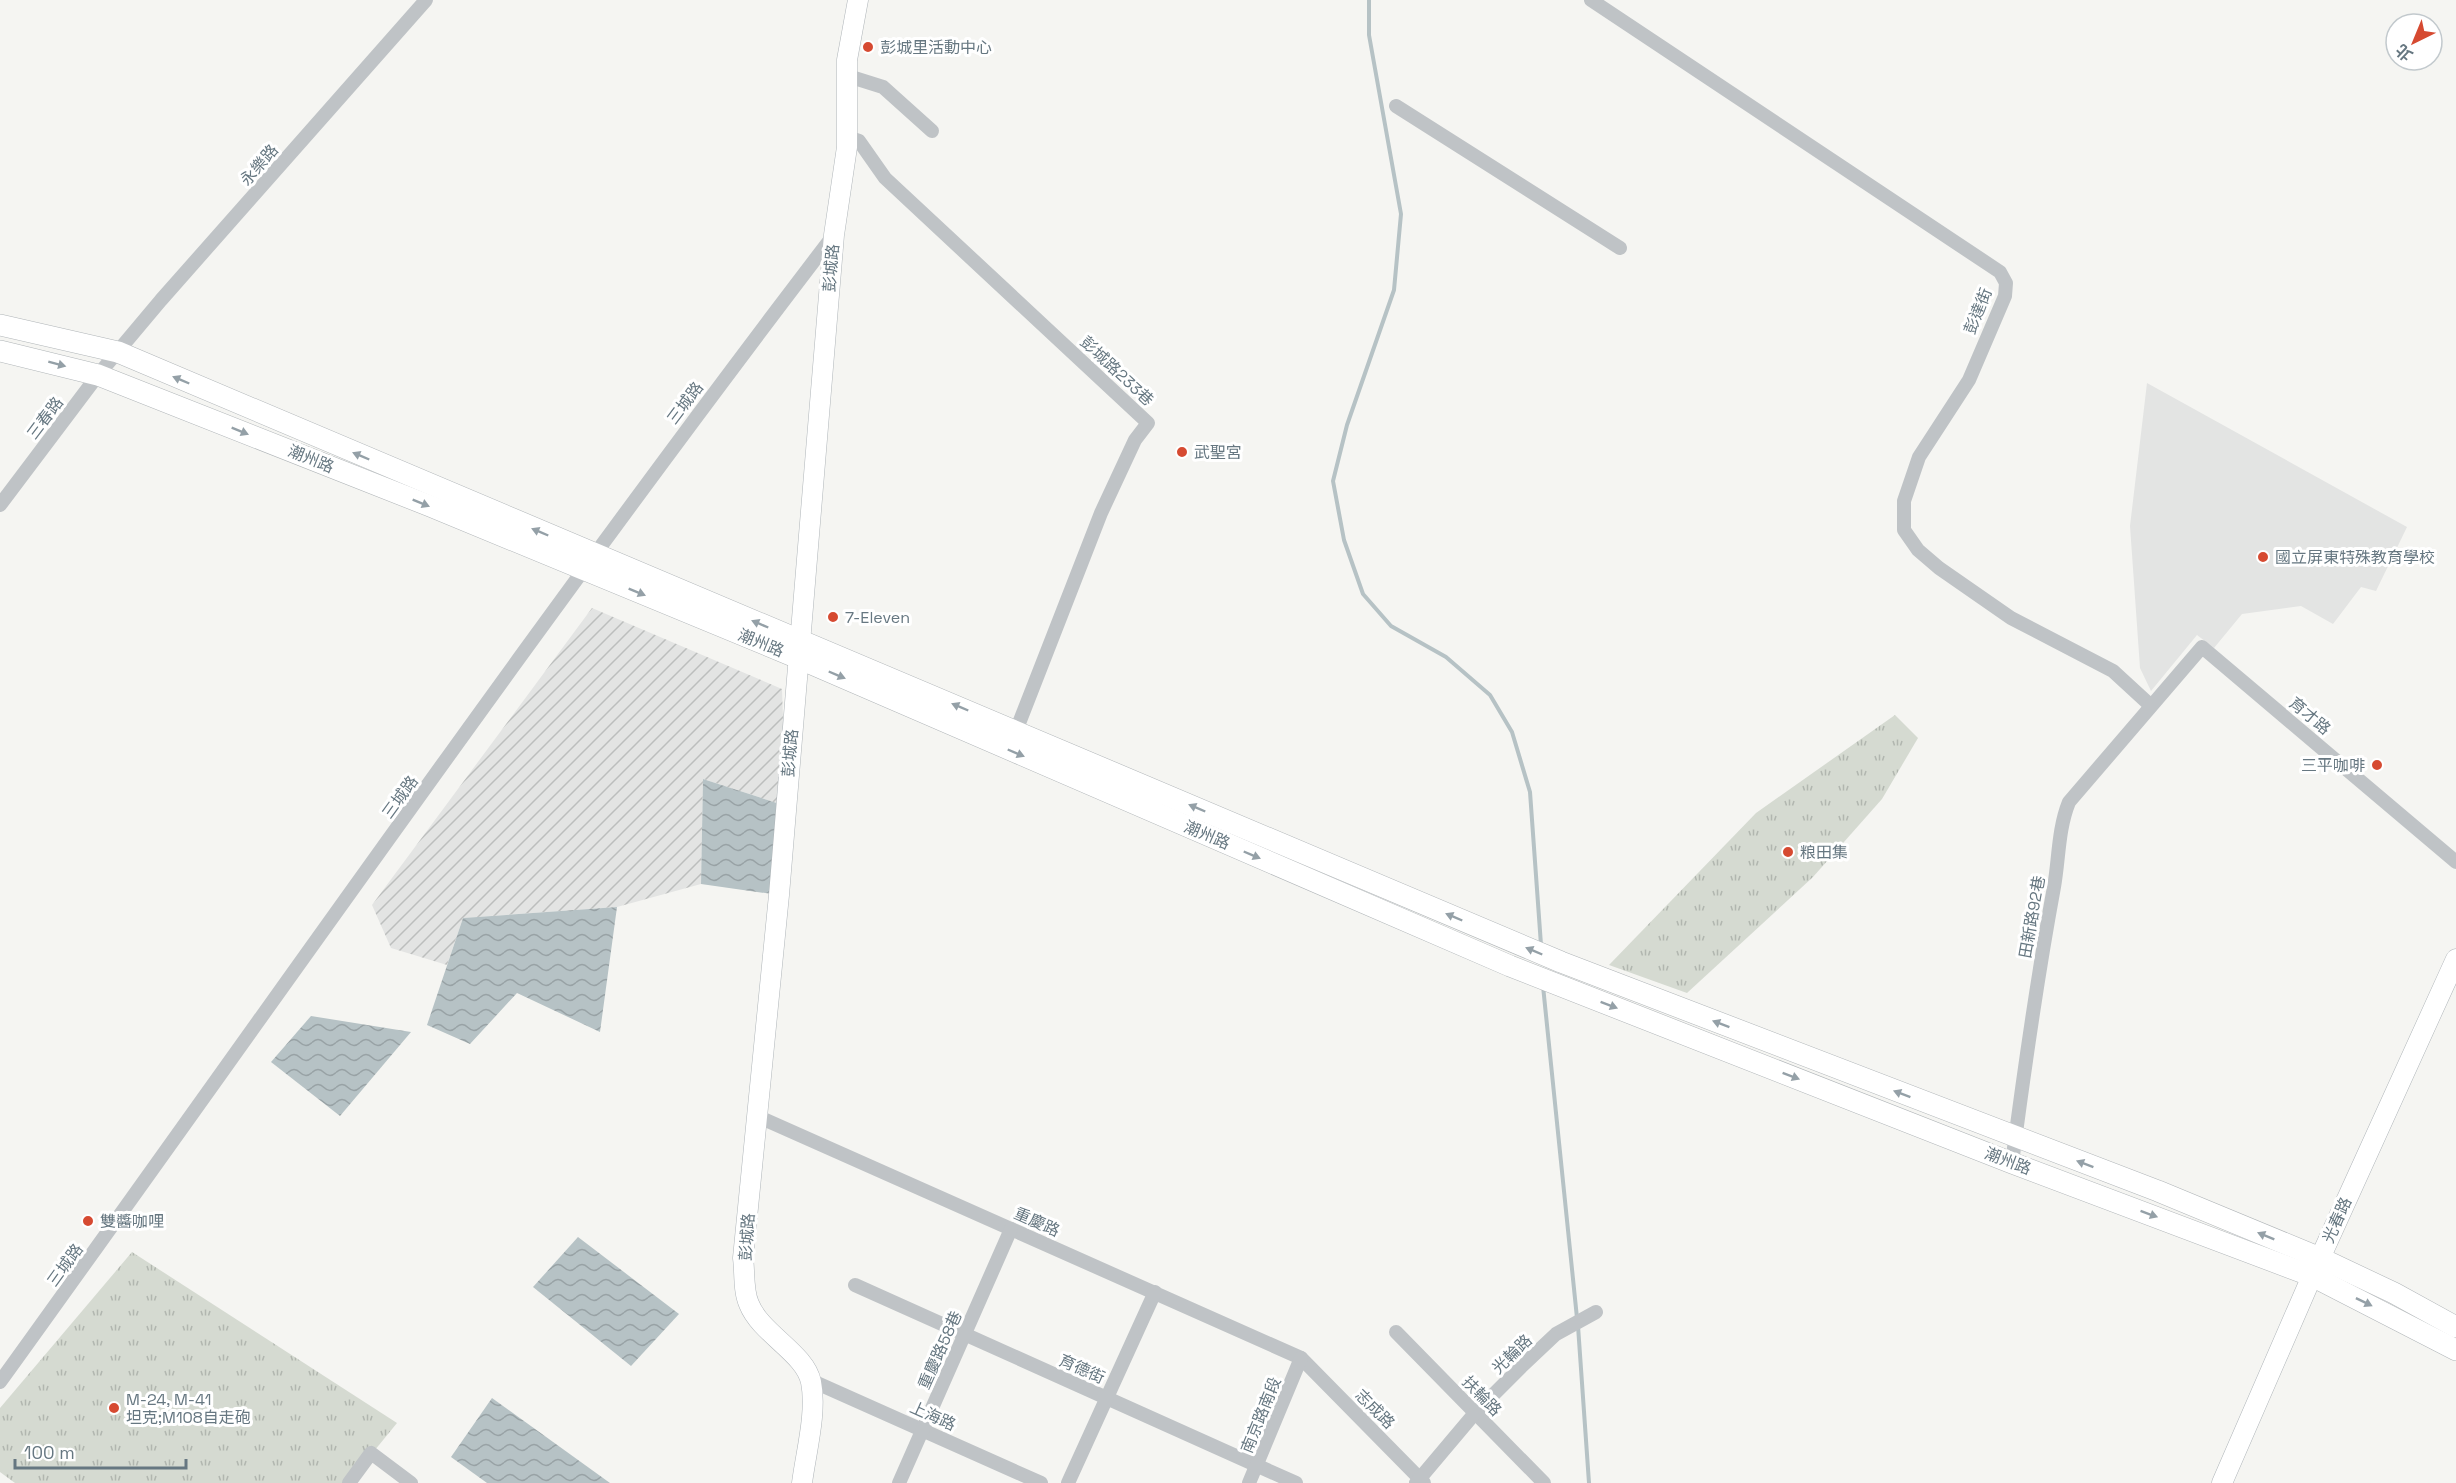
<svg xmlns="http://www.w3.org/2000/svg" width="2456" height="1483" font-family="'Space Grotesk','Noto Sans TC',sans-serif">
	<defs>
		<pattern id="industrial-furrows" width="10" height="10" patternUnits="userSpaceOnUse" patternTransform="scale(1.5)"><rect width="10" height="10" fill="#e3e4e3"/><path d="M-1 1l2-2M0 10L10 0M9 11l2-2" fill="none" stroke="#bcbebd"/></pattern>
		<pattern id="park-tufts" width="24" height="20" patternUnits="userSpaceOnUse" patternTransform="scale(1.5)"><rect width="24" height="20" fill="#d5dad1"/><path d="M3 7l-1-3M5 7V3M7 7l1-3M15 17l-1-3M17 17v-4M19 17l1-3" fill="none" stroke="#b1b6af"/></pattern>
		<pattern id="water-waves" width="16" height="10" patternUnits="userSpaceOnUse" patternTransform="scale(1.5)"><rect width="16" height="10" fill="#b6c2c5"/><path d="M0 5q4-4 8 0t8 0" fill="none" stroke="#98a2a5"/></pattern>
	</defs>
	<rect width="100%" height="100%" fill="#f5f5f2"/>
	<polygon fill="#e3e4e3" points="2147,383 2407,527 2376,591 2361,587 2333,624 2301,606 2242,614 2214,648 2197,635 2151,691 2140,668 2130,526"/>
	<polygon fill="url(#industrial-furrows)" points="592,608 782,689 786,806 703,779 701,884 617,907 463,918 447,965 391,948 372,905"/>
	<g fill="url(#park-tufts)">
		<polygon points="1895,715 1918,738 1882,799 1813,877 1687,993 1609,965 1756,813"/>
		<polygon points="132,1252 397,1423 348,1483 15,1483 0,1472 0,1408"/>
	</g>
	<g fill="url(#water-waves)">
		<polygon points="703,779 786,806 779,895 701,884"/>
		<polygon points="617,907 600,1032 517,993 470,1044 427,1025 463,918"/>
		<polygon points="311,1016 411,1032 340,1116 271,1062"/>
		<polygon points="578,1237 679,1314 631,1366 533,1287"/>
		<polygon points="492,1398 610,1483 487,1483 451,1457"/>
	</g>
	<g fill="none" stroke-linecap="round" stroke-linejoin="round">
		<g stroke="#b6c2c5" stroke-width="4">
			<polyline points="1369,0 1369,35 1401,214 1394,290 1347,425 1333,481 1344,540 1363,594 1391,626 1446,657 1490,695 1512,732 1530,792 1541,945"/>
			<polyline points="1543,986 1577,1318"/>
			<polyline points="1578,1326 1589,1483"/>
		</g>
		<g stroke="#afb5b9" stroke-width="21">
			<g id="secondary">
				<path d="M802,1483c4,-31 15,-71 9,-101 -6,-29 -50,-48 -62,-78 -6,-13 -4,-32 -6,-46l36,-363 55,-660 13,-88v-87l11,-60"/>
				<polyline points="2222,1483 2312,1276 2456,959"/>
			</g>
		</g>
		<g stroke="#b0b5b8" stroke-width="22">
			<g id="primary">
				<polyline points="0,325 118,352 1561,962 2158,1191 2320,1258 2394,1293 2456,1327"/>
				<polyline points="0,351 98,375 430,506 798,658 1510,966 2012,1163 2312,1276 2456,1350"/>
			</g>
		</g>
		<g stroke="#bfc3c6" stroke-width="14">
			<polyline points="1591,0 2000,272 2006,283 2005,296 1969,380 1919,457 1904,501 1904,530 1918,550 1939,568 2011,618 2113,671 2150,705"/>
			<polyline points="848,76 883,87 932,131"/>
			<polyline points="1396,106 1620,248"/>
			<polyline points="847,137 859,141 885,178 1148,423 1135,440 1101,513 1016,731"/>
			<polyline points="0,505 98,375 161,300 426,0"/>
			<polyline points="759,1117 1301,1358 1424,1483"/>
			<path d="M2012,1163c12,-92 25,-184 42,-276 5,-28 4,-58 15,-85l133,-155 254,215"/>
			<polyline points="855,1285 1296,1483"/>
			<polyline points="1396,1332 1544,1483"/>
			<polyline points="810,1380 1041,1483"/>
			<path d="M0,1382c276,-383 546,-771 833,-1146"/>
			<polyline points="349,1483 371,1453 411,1483"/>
			<polyline points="899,1483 1011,1229"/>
			<polyline points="1068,1483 1155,1292"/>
			<polyline points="1249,1483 1301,1358"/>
			<polyline points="1416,1483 1475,1413 1521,1367 1556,1334 1596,1312"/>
		</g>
		<use href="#secondary" stroke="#fff" stroke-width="20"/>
		<use href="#primary" stroke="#fff" stroke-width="21"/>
	</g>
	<defs><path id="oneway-solid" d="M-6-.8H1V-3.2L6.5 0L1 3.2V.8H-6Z" transform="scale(1.5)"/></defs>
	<g fill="#94a0a7">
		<use href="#oneway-solid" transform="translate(57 364) rotate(15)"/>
		<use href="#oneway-solid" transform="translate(181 380) rotate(-157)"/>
		<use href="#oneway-solid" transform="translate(240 431) rotate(22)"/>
		<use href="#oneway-solid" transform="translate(361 456) rotate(-157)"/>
		<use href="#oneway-solid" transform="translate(421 503) rotate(22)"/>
		<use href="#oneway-solid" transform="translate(540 532) rotate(-157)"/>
		<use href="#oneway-solid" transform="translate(637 592) rotate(22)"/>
		<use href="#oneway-solid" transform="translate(760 624) rotate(-157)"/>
		<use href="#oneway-solid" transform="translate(837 675) rotate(23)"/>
		<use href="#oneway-solid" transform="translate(960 707) rotate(-157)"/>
		<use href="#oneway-solid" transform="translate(1016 753) rotate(23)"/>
		<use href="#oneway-solid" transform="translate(1197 808) rotate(-157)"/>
		<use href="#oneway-solid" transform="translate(1252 855) rotate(23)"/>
		<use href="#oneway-solid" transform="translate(1454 917) rotate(-157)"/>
		<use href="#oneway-solid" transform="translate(1534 951) rotate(-157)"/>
		<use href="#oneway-solid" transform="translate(1609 1005) rotate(21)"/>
		<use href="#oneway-solid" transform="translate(1721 1024) rotate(-159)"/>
		<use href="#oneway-solid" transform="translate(1791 1076) rotate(21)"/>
		<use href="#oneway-solid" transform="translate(1902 1094) rotate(-159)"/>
		<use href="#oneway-solid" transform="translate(2085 1164) rotate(-159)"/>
		<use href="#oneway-solid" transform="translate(2149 1214) rotate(20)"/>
		<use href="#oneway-solid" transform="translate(2266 1236) rotate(-158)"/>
		<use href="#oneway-solid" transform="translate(2364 1302) rotate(26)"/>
	</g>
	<g fill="#d64a31" stroke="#fff" stroke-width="2">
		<circle cx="868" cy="47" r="6"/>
		<circle cx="1182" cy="452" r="6"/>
		<circle cx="2263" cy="557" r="6"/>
		<circle cx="833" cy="617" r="6"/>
		<circle cx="2377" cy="765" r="6"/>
		<circle cx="1788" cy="852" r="6"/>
		<circle cx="88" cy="1221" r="6"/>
		<circle cx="114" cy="1408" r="6"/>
	</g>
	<g text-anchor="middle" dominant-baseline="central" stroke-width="6" stroke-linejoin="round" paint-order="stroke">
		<g font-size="16" fill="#667781" stroke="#fff" text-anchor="start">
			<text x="880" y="47">彭城里活動中心</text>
			<text x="1194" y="452">武聖宮</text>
			<text x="2275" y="557">國立屏東特殊教育學校</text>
			<text x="845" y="617">7-Eleven</text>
			<text x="2365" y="765" text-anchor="end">三平咖啡</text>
			<text x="1800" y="852">粮田集</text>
			<text x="100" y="1221">雙醬咖哩</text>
			<text x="126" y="1399">M-24, M-41<tspan x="126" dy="18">坦克;M108自走砲</tspan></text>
		</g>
		<g font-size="16" fill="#667781" stroke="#fff">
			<text transform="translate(259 165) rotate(-49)">永樂路</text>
			<text transform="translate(831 268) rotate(-85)">彭城路</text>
			<text transform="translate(1978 311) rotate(-68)">彭達街</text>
			<text transform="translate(1117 371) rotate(43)">彭城路233巷</text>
			<text transform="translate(685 403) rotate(-53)">三城路</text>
			<text transform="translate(45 418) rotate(-53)">三春路</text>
			<text transform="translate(311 459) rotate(22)">潮州路</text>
			<text transform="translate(761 643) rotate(22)">潮州路</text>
			<text transform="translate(2310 716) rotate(40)">育才路</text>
			<text transform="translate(790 753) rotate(-85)">彭城路</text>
			<text transform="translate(400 797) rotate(-54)">三城路</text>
			<text transform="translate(1207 835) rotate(23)">潮州路</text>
			<text transform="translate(2032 917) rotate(-80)">田新路92巷</text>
			<text transform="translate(2008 1161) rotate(21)">潮州路</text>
			<text transform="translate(2337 1220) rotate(-66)">光春路</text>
			<text transform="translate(1037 1222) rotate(24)">重慶路</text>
			<text transform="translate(747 1237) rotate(-86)">彭城路</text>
			<text transform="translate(65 1265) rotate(-54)">三城路</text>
			<text transform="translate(940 1350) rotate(-66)">重慶路58巷</text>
			<text transform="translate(1512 1354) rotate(-44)">光輪路</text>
			<text transform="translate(1082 1369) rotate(24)">育德街</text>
			<text transform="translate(1482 1396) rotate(46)">扶輪路</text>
			<text transform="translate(1375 1409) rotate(45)">志成路</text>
			<text transform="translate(1261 1415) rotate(-68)">南京路南段</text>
			<text transform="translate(933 1416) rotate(24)">上海路</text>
		</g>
	</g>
	<g transform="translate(2414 42) rotate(223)"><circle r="28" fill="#ffffff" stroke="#c2c9cd" stroke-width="1.5"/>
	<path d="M0-4.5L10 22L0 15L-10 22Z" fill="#d64a31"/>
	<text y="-9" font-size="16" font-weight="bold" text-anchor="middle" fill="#667781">北</text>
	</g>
	<path d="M15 1459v9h171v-9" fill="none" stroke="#667781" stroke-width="3"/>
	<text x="24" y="1459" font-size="18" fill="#667781" stroke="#ffffff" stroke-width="4.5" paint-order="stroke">100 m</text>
</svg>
